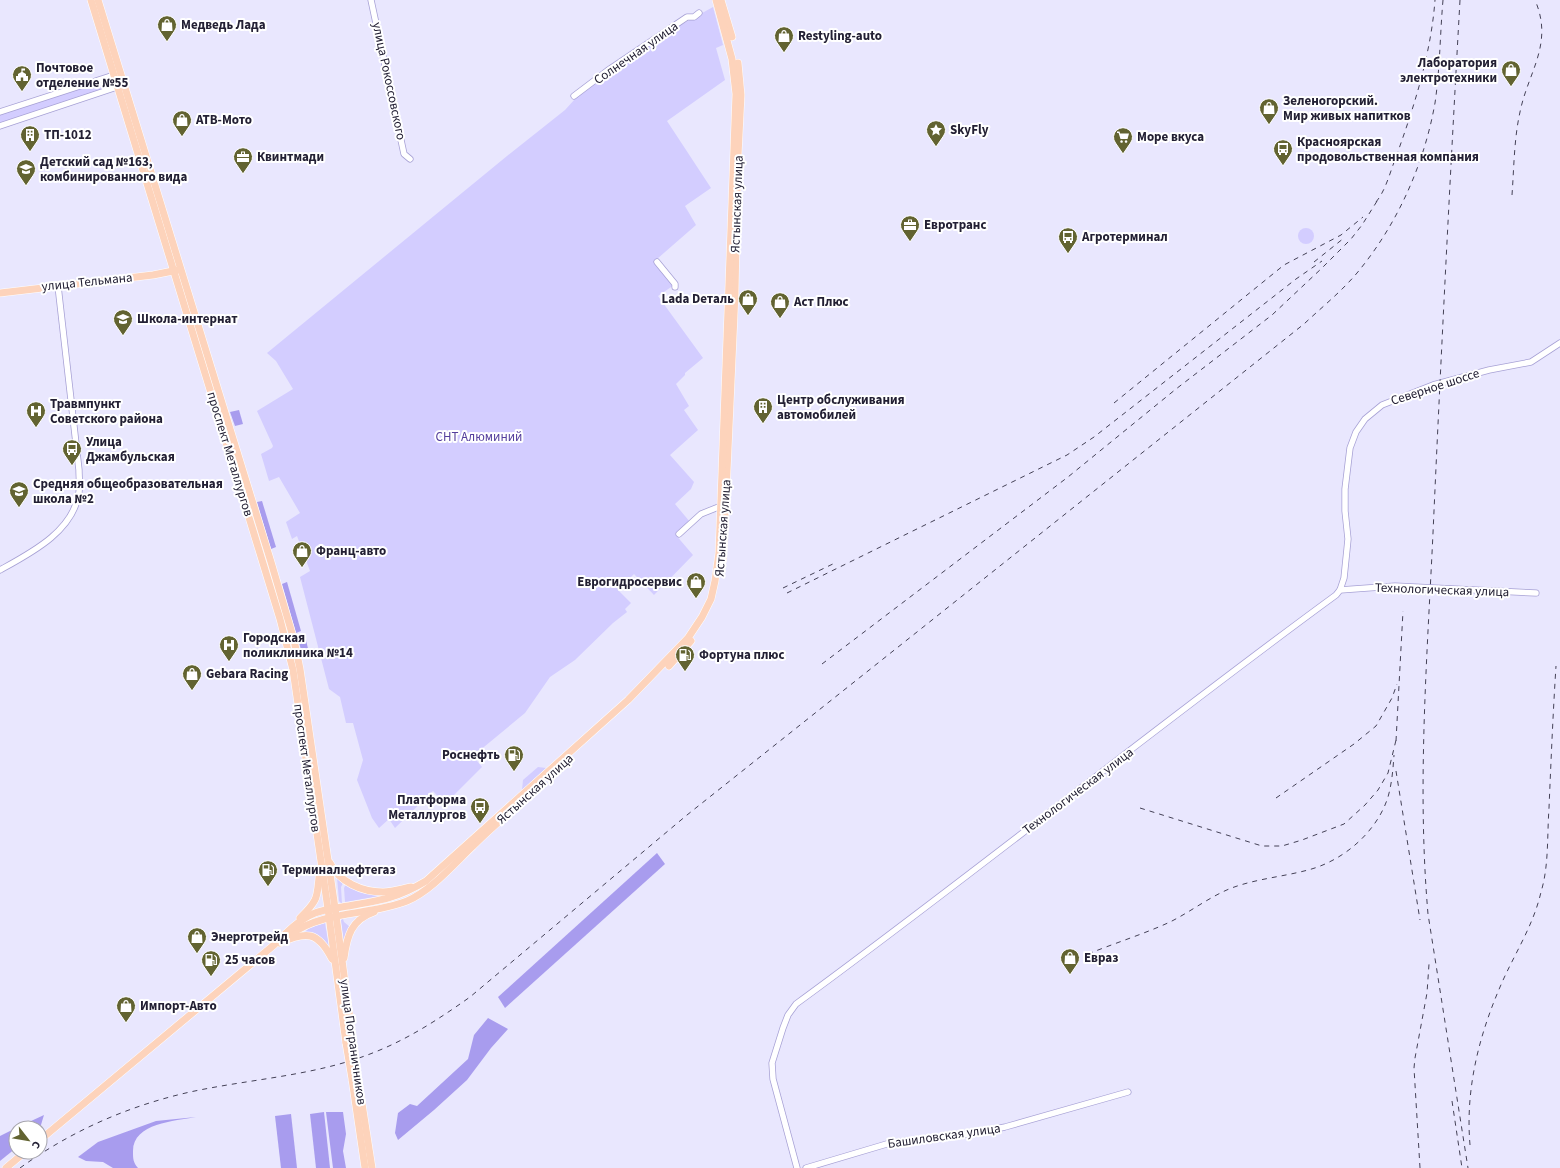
<svg xmlns="http://www.w3.org/2000/svg" width="1560" height="1168" font-family="'Source Sans 3',sans-serif">
	<rect width="100%" height="100%" fill="#e9e7fe"/>
	<g fill="#d3cdff">
		<polygon points="713,7 723,45 716,48 725,80 667,121 711,188 685,206 696,225 657,259 677,283 658,296 703,358 685,373 685,375 676,384 689,406 684,410 698,430 670,455 694,482 691,489 675,504 690,522 675,534 693,555 654,595 634,574 618,590 631,603 625,609 627,612 613,623 575,660 550,677 525,713 473,756 482,767 445,804 433,791 395,828 389,819 379,828 372,818 357,780 363,760 353,723 346,723 340,697 329,689 300,577 310,571 297,536 292,539 286,522 300,513 279,477 269,481 261,454 272,448 273,446 257,411 293,389 276,361 267,353 507,156 565,110 575,99 659,37"/>
		<polygon points="114,75 117,87 0,126 0,112"/>
		<circle cx="1306" cy="236" r="8"/>
		<polygon points="538,767 546,768 522,790 523,780"/>
		<polygon points="337,877 343,883 341,887 342,904 339,901"/>
		<polygon points="346,884 391,894 345,902 344,888"/>
		<polygon points="343,919 344,922 350,927 344,943 341,920"/>
		<polygon points="325,923 329,947 311,933 305,932 310,927"/>
	</g>
	<g fill="#a89cee">
		<polygon points="239,410 243,424 235,426 230,412"/>
		<polygon points="262,501 276,547 271,549 257,502"/>
		<polygon points="287,582 301,631 296,633 282,584"/>
		<polygon points="306,640 309,653 302,654 299,642"/>
		<polygon points="657,853 665,864 505,1008 498,997"/>
		<polygon points="488,1018 508,1029 491,1048 467,1080 434,1110 398,1140 395,1133 398,1113 410,1104 417,1106 468,1059 474,1035"/>
		<polygon points="324,1112 330,1168 316,1168 310,1114"/>
		<polygon points="326,1112 343,1112 346,1134 343,1151 346,1168 333,1168"/>
		<polygon points="291,1114 297,1168 281,1168 275,1116"/>
		<polygon points="44,1115 40,1128 16,1128"/>
		<path d="M196,1117c-21,4 -63,6 -63,34 0,8 0,11 5,17h-25l-10,-6 -17,-1 -8,-4 20,-15 58,-21z"/>
		<polygon points="16,1128 16,1148 0,1161 0,1136"/>
	</g>
	<g fill="none" stroke-linecap="round" stroke-linejoin="round">
		<g stroke="#a7a1d5" stroke-width="7">
			<g id="minor">
				<polyline points="371,0 404,154 410,159"/>
				<polyline points="574,96 607,71 687,17 694,17 699,13"/>
				<polyline points="0,112 114,75"/>
				<polyline points="0,126 117,87"/>
				<polyline points="657,262 675,284 675,287"/>
				<polyline points="679,534 701,514 721,506"/>
				<path d="M0,570c31,-17 74,-39 79,-78 1,-7 0,-15 0,-22l-21,-184"/>
				<polyline points="1340,590 1344,578 1347,549 1348,539 1345,511 1345,489 1350,448 1356,432 1365,419 1382,405 1433,385 1489,370 1531,362 1560,343"/>
				<path d="M797,1168l-24,-89 -1,-16 11,-35 5,-13 8,-11c182,-133 358,-276 540,-409l4,-5 55,-4 141,7"/>
				<polyline points="806,1168 890,1143 977,1133 1005,1127 1128,1092"/>
			</g>
		</g>
		<g stroke="#fff" stroke-width="8">
			<g id="major">
				<polyline points="91,0 280,619 293,670 328,909 346,1043"/>
				<polyline points="98,0 271,562 294,640 300,669 335,908 353,1042"/>
				<polyline points="721,0 732,37"/>
				<polyline points="738,63 741,95 738,155"/>
				<polyline points="0,293 153,275 178,270"/>
				<polyline points="723,560 735,293 737,189"/>
				<polyline points="669,666 691,641"/>
				<path d="M330,863c9,19 32,29 53,29 9,0 18,-3 28,-5"/>
				<path d="M300,918c21,-21 16,-21 20,-48"/>
				<path d="M291,934c34,-24 78,-18 116,-33 24,-10 47,-37 66,-55 20,-20 42,-38 63,-58"/>
				<path d="M280,943c26,-12 38,-12 52,16"/>
				<path d="M344,958c3,-22 7,-38 30,-46"/>
				<polyline points="358,1078 372,1168"/>
				<polyline points="352,1079 365,1168"/>
				<path d="M40,1140l234,-195c12,-12 24,-25 41,-32 10,-4 22,-5 33,-7 31,-5 50,-8 78,-25l202,-181 60,-62 14,-21 9,-18 4,-18 4,-28 17,-459 -4,-35 -16,-59"/>
				<polyline points="6,1168 25,1152"/>
			</g>
		</g>
		<use href="#minor" stroke="#fff" stroke-width="5.5"/>
		<use href="#major" stroke="#fdd3bb" stroke-width="7"/>
		<g stroke="#444156" stroke-width="1" stroke-dasharray="5 5" stroke-linecap="butt">
			<path d="M1460,0c-10,178 -19,355 -27,533 -6,127 -16,254 -5,381l40,254"/>
			<path d="M1512,195c2,-27 2,-56 8,-83 8,-40 34,-68 15,-112"/>
			<path d="M1376,202c10,-12 14,-30 20,-45 18,-50 35,-103 39,-157"/>
			<polyline points="1314,262 1344,238"/>
			<polyline points="1114,403 1284,265 1341,235 1363,217"/>
			<polyline points="783,588 837,562"/>
			<polyline points="787,593 1067,455 1094,437 1296,279 1322,261"/>
			<polyline points="822,664 1068,477 1176,389 1272,315 1322,268 1351,239 1362,225 1379,198"/>
			<polyline points="1396,741 1403,611"/>
			<polyline points="1396,771 1420,920"/>
			<polyline points="1276,798 1354,744 1376,726 1392,698 1397,684"/>
			<polyline points="1140,808 1262,846 1282,846 1302,840 1344,824 1365,805 1378,790 1388,773 1397,736"/>
			<path d="M1088,954c27,-11 56,-20 82,-32 20,-10 38,-24 59,-33 25,-10 53,-12 79,-19 35,-9 69,-38 80,-73 4,-14 5,-28 6,-42"/>
			<polyline points="1452,1101 1462,1168"/>
			<path d="M1470,1145c-5,-58 10,-114 34,-167 13,-28 30,-55 37,-86 8,-26 6,-56 8,-84 2,-47 4,-95 7,-142"/>
			<path d="M20,1168c51,-37 108,-62 170,-76 60,-13 123,-16 180,-38 37,-14 69,-35 100,-57l217,-182 617,-491c18,-17 37,-32 53,-51 40,-48 67,-108 78,-170 5,-34 5,-69 8,-103"/>
			<polyline points="1420,1168 1414,1068 1415,1058 1427,993 1429,964"/>
		</g>
		<g stroke="#fff" stroke-width="8" stroke-linecap="butt">
			<g id="major-bridge">
				<polyline points="353,1042 358,1078"/>
				<polyline points="346,1043 352,1079"/>
			</g>
		</g>
		<use href="#major-bridge" stroke="#fdd3bb" stroke-width="7"/>
	</g>
	<defs>
		<g id="shop-pin" transform="scale(1)"><path d="M0 17L-7.5 6A9.5 9.5 0 1 1 7.5 6Z" fill="#626331" stroke="#fff"/><path d="M-5-2.5h2.3a2.7 3.5 0 0 1 5.4 0H5L5.5 6h-11ZM-1.5-2.5h3a1.5 2.3 0 0 0-3 0Z" fill="#fff"/></g>
		<g id="civic-pin" transform="scale(1)"><path d="M0 17L-7.5 6A9.5 9.5 0 1 1 7.5 6Z" fill="#626331" stroke="#fff"/><path d="M-.6-6.5H3V-4.5H.6V-3L4-1V1h2V6H-6V1h2V-1L-.6-3ZM-1.2 2.5V6h2.4V2.5Z" fill="#fff"/></g>
		<g id="sight-pin" transform="scale(1)"><path d="M0 17L-7.5 6A9.5 9.5 0 1 1 7.5 6Z" fill="#626331" stroke="#fff"/><path d="M0-6L1.8-2.2L6-1.7L2.9 1.2L3.7 5.4L0 3.3L-3.7 5.4L-2.9 1.2L-6-1.7L-1.8-2.2Z" fill="#fff"/></g>
		<g id="building-pin" transform="scale(1)"><path d="M0 17L-7.5 6A9.5 9.5 0 1 1 7.5 6Z" fill="#626331" stroke="#fff"/><path d="M-4-6H4V6H1V3H-1V6H-4ZM-2.5-4.3h1.7v1.8h-1.7ZM.8-4.3h1.7v1.8H.8ZM-2.5-1h1.7V.8h-1.7ZM.8-1h1.7V.8H.8Z" fill="#fff"/></g>
		<g id="supermarket-pin" transform="scale(1)"><path d="M0 17L-7.5 6A9.5 9.5 0 1 1 7.5 6Z" fill="#626331" stroke="#fff"/><path d="M-6-5.5h2.5l.6 2H6L4.5 2H-2.5L-4.4-4H-6ZM-1.5 3.2a1.3 1.3 0 1 0 .1 0ZM3 3.2a1.3 1.3 0 1 0 .1 0Z" fill="#fff"/></g>
		<g id="bus-pin" transform="scale(1)"><path d="M0 17L-7.5 6A9.5 9.5 0 1 1 7.5 6Z" fill="#626331" stroke="#fff"/><path d="M-5-6H5V4H4V6H2V4H-2V6H-4V4H-5ZM-3.5-4V0h7V-4ZM-3.5 1.2v1.5H-2V1.2ZM2 1.2v1.5H3.5V1.2Z" fill="#fff"/></g>
		<g id="office-pin" transform="scale(1)"><path d="M0 17L-7.5 6A9.5 9.5 0 1 1 7.5 6Z" fill="#626331" stroke="#fff"/><path d="M-6-3h4V-5.5h4V-3h4V5H-6ZM-1-4.5V-3h2v-1.5ZM-6 0V1H6V0Z" fill="#fff"/></g>
		<g id="school-pin" transform="scale(1)"><path d="M0 17L-7.5 6A9.5 9.5 0 1 1 7.5 6Z" fill="#626331" stroke="#fff"/><path d="M0-5L7-2L0 1L-7-2ZM-4 1L0 2.5L4 1V4Q0 6-4 4Z" fill="#fff"/></g>
		<g id="hospital-pin" transform="scale(1)"><path d="M0 17L-7.5 6A9.5 9.5 0 1 1 7.5 6Z" fill="#626331" stroke="#fff"/><path d="M-5-5h3v3.5h4V-5h3V5h-3V1.5h-4V5h-3Z" fill="#fff"/></g>
		<g id="fuel-pin" transform="scale(1)"><path d="M0 17L-7.5 6A9.5 9.5 0 1 1 7.5 6Z" fill="#626331" stroke="#fff"/><path d="M-5.5-6h7V0h2V4h1.3V-2.5L3-4.5l.8-.8L6-3V5H2.5V1h-1V6h-7ZM-4.2-4.7v3.2H.2V-4.7Z" fill="#fff"/></g>
	</defs>
	<g fill-rule="evenodd">
		<use href="#shop-pin" x="167" y="25"/>
		<use href="#shop-pin" x="784" y="36"/>
		<use href="#shop-pin" x="1511" y="70"/>
		<use href="#civic-pin" x="22" y="75"/>
		<use href="#shop-pin" x="1269" y="108"/>
		<use href="#shop-pin" x="182" y="120"/>
		<use href="#sight-pin" x="936" y="130"/>
		<use href="#building-pin" x="30" y="135"/>
		<use href="#supermarket-pin" x="1123" y="137"/>
		<use href="#bus-pin" x="1283" y="149"/>
		<use href="#office-pin" x="243" y="157"/>
		<use href="#school-pin" x="26" y="169"/>
		<use href="#office-pin" x="910" y="225"/>
		<use href="#bus-pin" x="1068" y="237"/>
		<use href="#shop-pin" x="748" y="299"/>
		<use href="#shop-pin" x="780" y="302"/>
		<use href="#school-pin" x="123" y="319"/>
		<use href="#building-pin" x="763" y="407"/>
		<use href="#hospital-pin" x="36" y="411"/>
		<use href="#bus-pin" x="72" y="449"/>
		<use href="#school-pin" x="19" y="491"/>
		<use href="#shop-pin" x="302" y="551"/>
		<use href="#shop-pin" x="696" y="582"/>
		<use href="#hospital-pin" x="229" y="645"/>
		<use href="#fuel-pin" x="685" y="655"/>
		<use href="#shop-pin" x="192" y="674"/>
		<use href="#fuel-pin" x="514" y="755"/>
		<use href="#bus-pin" x="480" y="807"/>
		<use href="#fuel-pin" x="268" y="870"/>
		<use href="#shop-pin" x="197" y="937"/>
		<use href="#shop-pin" x="1070" y="958"/>
		<use href="#fuel-pin" x="211" y="960"/>
		<use href="#shop-pin" x="126" y="1006"/>
	</g>
	<g text-anchor="middle" dominant-baseline="central" stroke-width="4" stroke-linejoin="round" paint-order="stroke">
		<g font-size="13" font-weight="bold" fill="#232034" stroke="#fff" text-anchor="start">
			<text x="181" y="25">Медведь Лада</text>
			<text x="798" y="36">Restyling-auto</text>
			<text x="1497" y="63" text-anchor="end">Лаборатория<tspan x="1497" dy="15">электротехники</tspan></text>
			<text x="36" y="68">Почтовое<tspan x="36" dy="15">отделение №55</tspan></text>
			<text x="1283" y="101">Зеленогорский.<tspan x="1283" dy="15">Мир живых напитков</tspan></text>
			<text x="196" y="120">АТВ-Мото</text>
			<text x="950" y="130">SkyFly</text>
			<text x="44" y="135">ТП-1012</text>
			<text x="1137" y="137">Море вкуса</text>
			<text x="1297" y="142">Красноярская<tspan x="1297" dy="15">продовольственная компания</tspan></text>
			<text x="257" y="157">Квинтмади</text>
			<text x="40" y="162">Детский сад №163,<tspan x="40" dy="15">комбинированного вида</tspan></text>
			<text x="924" y="225">Евротранс</text>
			<text x="1082" y="237">Агротерминал</text>
			<text x="734" y="299" text-anchor="end">Lada Dеталь</text>
			<text x="794" y="302">Аст Плюс</text>
			<text x="137" y="319">Школа-интернат</text>
			<text x="777" y="400">Центр обслуживания<tspan x="777" dy="15">автомобилей</tspan></text>
			<text x="50" y="404">Травмпункт<tspan x="50" dy="15">Советского района</tspan></text>
			<text x="86" y="442">Улица<tspan x="86" dy="15">Джамбульская</tspan></text>
			<text x="33" y="484">Средняя общеобразовательная<tspan x="33" dy="15">школа №2</tspan></text>
			<text x="316" y="551">Франц-авто</text>
			<text x="682" y="582" text-anchor="end">Еврогидросервис</text>
			<text x="243" y="638">Городская<tspan x="243" dy="15">поликлиника №14</tspan></text>
			<text x="699" y="655">Фортуна плюс</text>
			<text x="206" y="674">Gebara Racing</text>
			<text x="500" y="755" text-anchor="end">Роснефть</text>
			<text x="466" y="800" text-anchor="end">Платформа<tspan x="466" dy="15">Металлургов</tspan></text>
			<text x="282" y="870">Терминалнефтегаз</text>
			<text x="211" y="937">Энерготрейд</text>
			<text x="1084" y="958">Евраз</text>
			<text x="225" y="960">25 часов</text>
			<text x="140" y="1006">Импорт-Авто</text>
		</g>
		<g font-size="13" fill="#232034" stroke="#fff">
			<text transform="translate(636 53) rotate(-35)">Солнечная улица</text>
			<text transform="translate(389 81) rotate(78)">улица Рокоссовского</text>
			<text transform="translate(737 204) rotate(-88)">Ястынская улица</text>
			<text transform="translate(87 282) rotate(-6)">улица Тельмана</text>
			<text transform="translate(1435 387) rotate(-18)">Северное шоссе</text>
			<text transform="translate(230 454) rotate(73)">проспект Металлургов</text>
			<text transform="translate(723 528) rotate(-86)">Ястынская улица</text>
			<text transform="translate(1442 590) rotate(2)">Технологическая улица</text>
			<text transform="translate(307 768) rotate(82)">проспект Металлургов</text>
			<text transform="translate(535 789) rotate(-42)">Ястынская улица</text>
			<text transform="translate(1078 791) rotate(-37)">Технологическая улица</text>
			<text transform="translate(353 1042) rotate(82)">улица Пограничников</text>
			<text transform="translate(944 1136) rotate(-8)">Башиловская улица</text>
		</g>
		<g font-size="13" fill="#543e9c" stroke="#fff">
			<text x="479" y="437">СНТ Алюминий</text>
		</g>
	</g>
	<g transform="translate(28 1140) rotate(121)"><circle r="19" fill="#ffffff" stroke="#a7a6ae"/>
	<path d="M0-3L7 15L0 10L-7 15Z" fill="#626331"/>
	<text y="-6" font-size="11" font-weight="bold" text-anchor="middle" fill="#232034">С</text>
	</g>
</svg>
